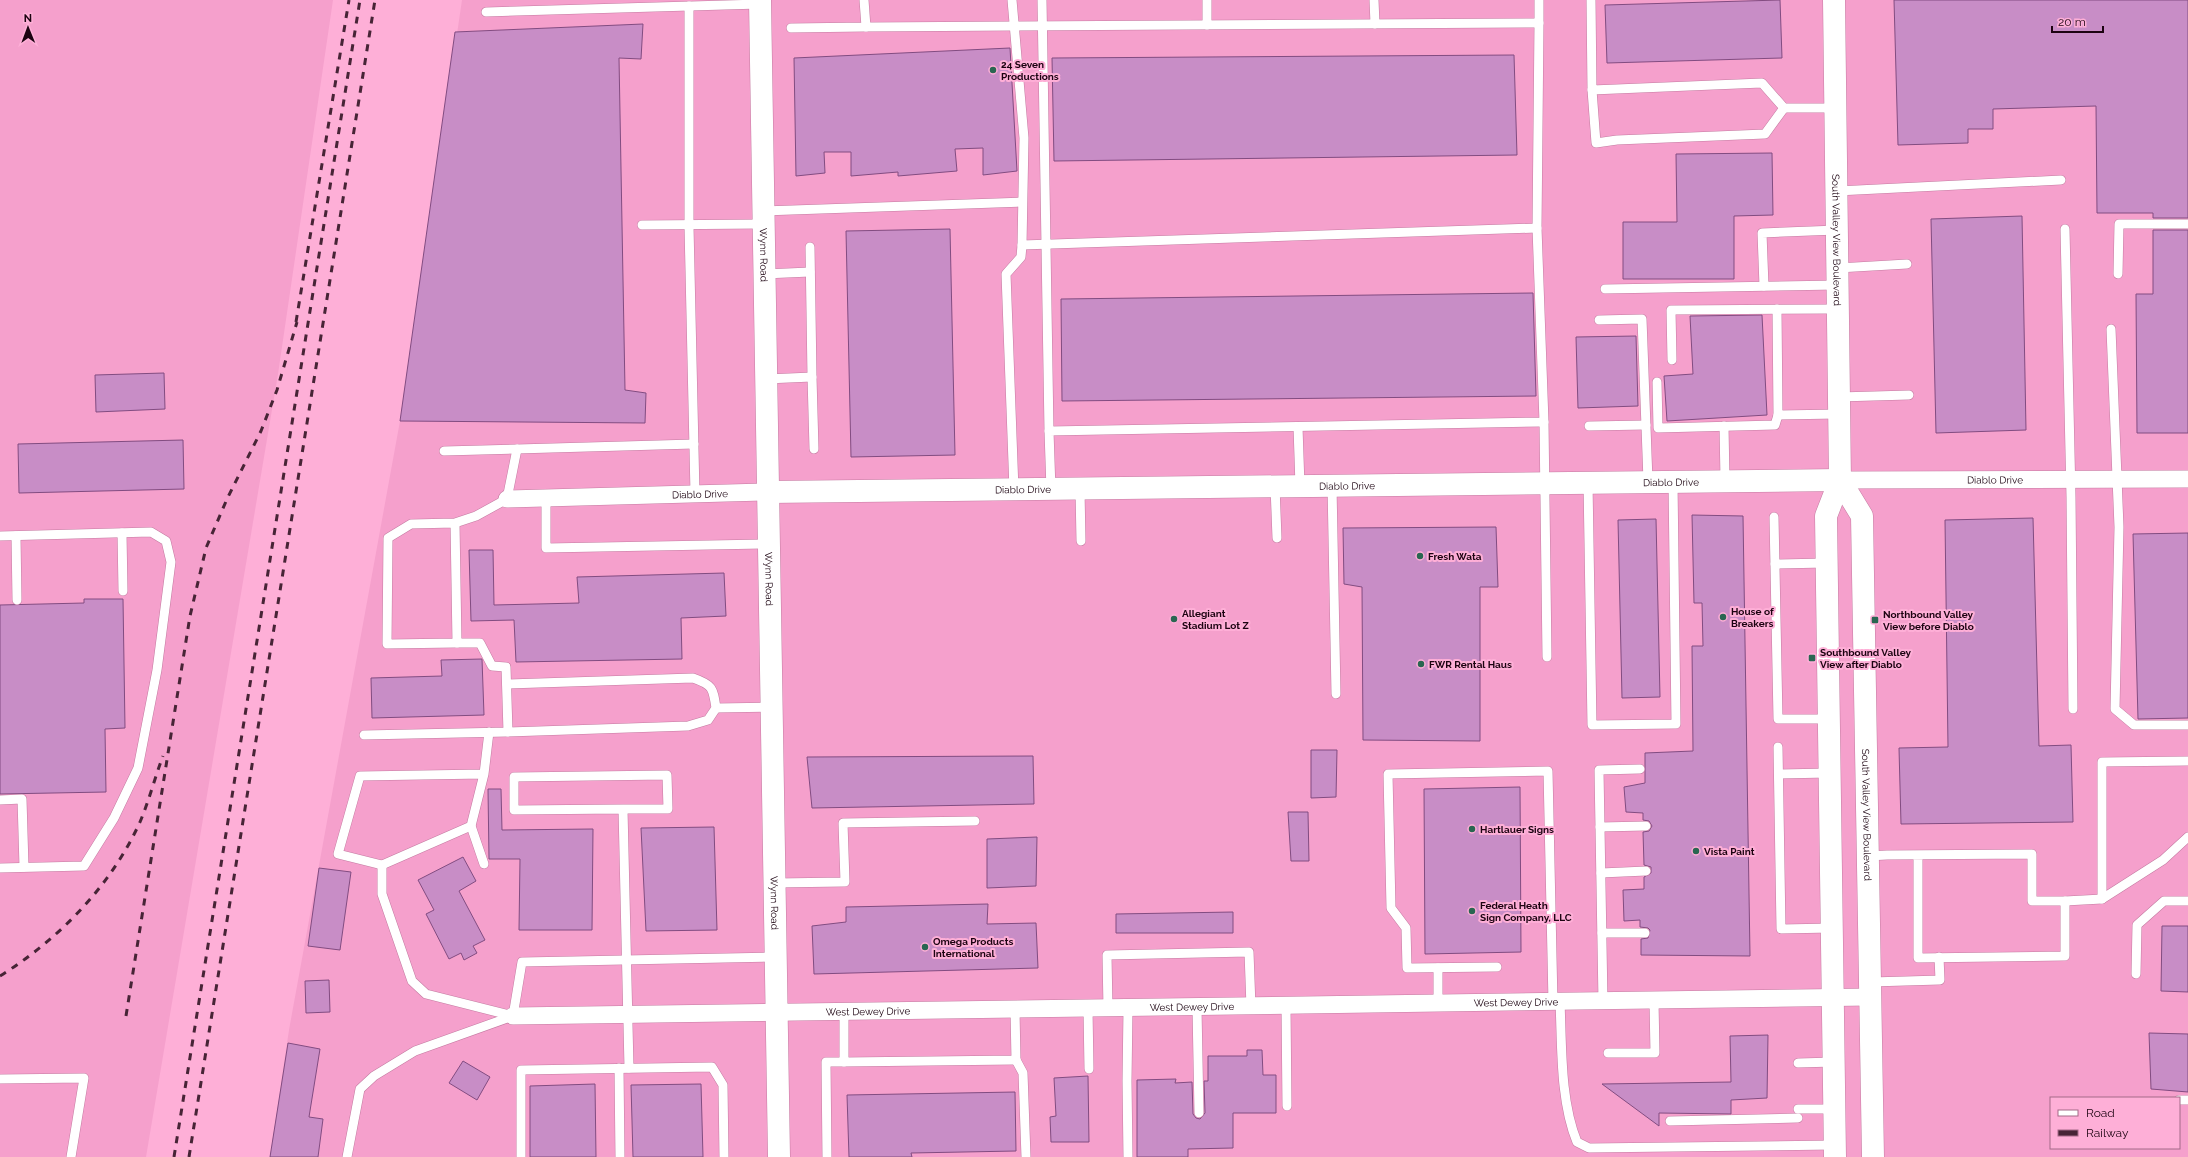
<svg xmlns="http://www.w3.org/2000/svg" width="2188" height="1157" font-family="Raleway,sans-serif">
	<rect width="100%" height="100%" fill="#feafd7"/>
	<g fill="#f5a0cc" fill-rule="evenodd">
		<polygon points="0,0 333,0 278,374 146,1157 0,1157"/>
		<path d="M462,0h1726v1157h-1918l19,-127 111,-609zM2051,1098h128v50h-128z"/>
	</g>
	<g fill="#c88dc6" stroke="#824c81">
		<polygon points="1780,0 1782,58 1607,63 1605,5"/>
		<polygon points="1894,0 2188,0 2188,218 2153,218 2153,213 2097,213 2096,106 1993,109 1993,129 1968,129 1968,143 1898,145"/>
		<polygon points="643,24 641,59 619,58 625,390 646,393 645,423 400,421 455,32"/>
		<polygon points="1010,48 1017,171 983,175 983,148 955,149 957,171 898,176 898,172 851,176 851,152 824,152 825,173 796,176 794,58"/>
		<polygon points="1514,55 1517,155 1054,161 1052,58"/>
		<polygon points="1772,153 1773,215 1734,216 1734,279 1623,279 1623,222 1677,222 1676,154"/>
		<polygon points="2022,216 2026,430 1936,433 1931,219"/>
		<polygon points="950,229 955,455 851,457 846,231"/>
		<polygon points="2153,230 2188,230 2188,433 2137,433 2136,294 2153,294"/>
		<polygon points="1533,293 1536,396 1062,401 1061,299"/>
		<polygon points="1762,315 1767,415 1667,421 1664,376 1693,374 1690,316"/>
		<polygon points="1636,336 1638,406 1578,408 1576,337"/>
		<polygon points="164,373 165,409 96,412 95,375"/>
		<polygon points="183,440 184,489 19,493 18,444"/>
		<polygon points="1692,515 1743,516 1750,956 1641,955 1641,939 1648,938 1650,930 1648,928 1640,927 1640,920 1624,921 1623,890 1644,889 1644,877 1651,873 1651,867 1644,865 1643,832 1649,831 1652,826 1649,821 1643,820 1643,813 1626,812 1624,787 1645,783 1645,753 1693,751 1692,646 1703,646 1702,603 1694,603"/>
		<polygon points="2033,518 2039,746 2071,745 2073,822 1901,824 1899,748 1948,747 1945,520"/>
		<polygon points="1656,519 1660,697 1622,698 1618,520"/>
		<polygon points="1496,527 1498,587 1480,587 1480,741 1363,740 1362,587 1344,584 1343,528"/>
		<polygon points="2188,533 2188,718 2138,719 2133,534"/>
		<polygon points="469,550 493,550 494,605 579,603 577,577 724,573 726,616 681,618 682,659 516,662 514,620 471,621"/>
		<polygon points="84,599 123,599 125,728 105,729 106,792 0,794 0,605 84,603"/>
		<polygon points="482,659 484,715 372,718 371,678 442,676 441,660"/>
		<polygon points="1311,750 1337,750 1336,797 1311,798"/>
		<polygon points="1033,756 1034,804 812,808 807,757"/>
		<polygon points="1520,787 1521,952 1425,954 1424,789"/>
		<polygon points="488,789 501,789 502,830 593,829 592,930 519,930 520,859 489,859"/>
		<polygon points="1288,812 1308,812 1309,861 1291,861"/>
		<polygon points="714,827 717,930 646,931 641,828"/>
		<polygon points="1037,837 1036,886 987,888 987,839"/>
		<polygon points="463,857 476,881 459,891 485,940 473,946 477,953 464,960 461,953 449,959 426,914 434,910 418,880"/>
		<polygon points="319,868 351,872 340,950 308,946"/>
		<polygon points="988,904 987,924 1036,923 1038,968 814,974 812,926 846,922 846,907"/>
		<polygon points="1233,912 1233,933 1116,933 1116,914"/>
		<polygon points="2162,926 2188,926 2188,992 2161,991"/>
		<polygon points="329,980 330,1012 306,1013 305,981"/>
		<polygon points="2149,1033 2188,1034 2188,1092 2151,1089"/>
		<polygon points="1768,1035 1767,1098 1731,1100 1731,1114 1659,1113 1659,1126 1602,1084 1731,1082 1730,1036"/>
		<polygon points="288,1043 320,1049 309,1117 323,1119 318,1157 270,1157"/>
		<polygon points="1247,1050 1262,1050 1263,1075 1276,1075 1276,1113 1233,1113 1233,1148 1188,1149 1188,1157 1137,1157 1137,1080 1176,1079 1175,1083 1192,1082 1193,1114 1196,1118 1200,1119 1205,1113 1204,1081 1208,1081 1208,1056 1247,1056"/>
		<polygon points="463,1061 490,1077 477,1100 449,1083"/>
		<polygon points="1088,1076 1089,1142 1051,1142 1050,1117 1056,1116 1054,1078"/>
		<polygon points="595,1084 596,1157 530,1157 530,1086"/>
		<polygon points="701,1084 703,1157 633,1157 631,1085"/>
		<polygon points="1015,1092 1016,1151 911,1153 912,1157 849,1157 847,1095"/>
	</g>
	<g fill="none" stroke-linecap="round" stroke-linejoin="round">
		<g stroke="#c47aa1" stroke-width="10">
			<g id="lane">
				<polyline points="1012,0 1024,138 1022,245 1021,257 1006,274 1014,490"/>
				<polyline points="1042,0 1049,431"/>
				<polyline points="1207,0 1207,25"/>
				<polyline points="1374,0 1375,24"/>
				<polyline points="1591,0 1592,90 1762,83 1784,108 1836,108"/>
				<polyline points="689,6 689,226 695,494"/>
				<polyline points="486,12 760,4"/>
				<polyline points="866,27 1539,23 1539,0"/>
				<polyline points="791,28 866,27 864,0"/>
				<polyline points="1592,90 1596,143 1617,140 1765,134 1784,108"/>
				<polyline points="1837,191 2061,180"/>
				<polyline points="763,211 1022,202"/>
				<polyline points="642,225 763,224"/>
				<polyline points="2065,229 2071,497 2073,709"/>
				<polyline points="1022,245 1537,228 1539,23"/>
				<polyline points="1838,268 1907,264"/>
				<polyline points="764,274 810,272"/>
				<polyline points="2118,274 2119,224 2188,224"/>
				<polyline points="1764,286 1762,233 1837,230"/>
				<polyline points="1605,289 1838,285"/>
				<polyline points="1777,309 1778,415 1839,414"/>
				<polyline points="1599,320 1642,319 1648,481"/>
				<polyline points="2111,329 2119,527 2115,709 2134,725 2188,725"/>
				<polyline points="1672,360 1671,310 1838,309"/>
				<polyline points="812,377 814,449"/>
				<polyline points="766,379 812,377 810,247"/>
				<polyline points="1657,382 1658,428 1775,425 1778,415"/>
				<polyline points="1839,397 1909,395"/>
				<polyline points="1544,422 1547,657"/>
				<polyline points="1589,426 1646,425"/>
				<polyline points="1724,426 1725,480"/>
				<polyline points="1298,427 1300,486"/>
				<polyline points="444,451 694,444"/>
				<polyline points="1588,482 1592,725 1676,724 1673,481"/>
				<polyline points="1332,485 1336,694"/>
				<polyline points="1275,486 1277,538"/>
				<polyline points="1051,490 1049,431 1544,422 1537,228"/>
				<polyline points="1080,490 1081,541"/>
				<polyline points="546,498 546,548 768,544"/>
				<polyline points="1774,517 1778,719 1829,719"/>
				<polyline points="455,523 457,643 387,644 388,538 411,524 455,523 476,516 507,499 517,449"/>
				<polyline points="122,533 123,591"/>
				<polyline points="0,536 151,532 166,541 171,562 157,670 138,768 114,818 84,866 0,868"/>
				<polyline points="16,536 17,600"/>
				<polyline points="1775,564 1826,563"/>
				<path d="M507,684l186,-6c20,7 20,10 23,30l-8,12 -20,6 -180,6"/>
				<polyline points="716,708 771,707"/>
				<polyline points="364,735 508,732 506,667 492,666 480,643 457,643"/>
				<polyline points="1778,747 1781,929 1832,928"/>
				<polyline points="484,774 360,776 338,854 382,865 471,826 484,774 489,732"/>
				<polyline points="1779,774 1829,773"/>
				<polyline points="0,800 22,799 24,867"/>
				<polyline points="623,809 668,809 667,775 514,777 514,810 623,809 629,1068"/>
				<polyline points="471,826 484,864"/>
				<polyline points="1600,827 1646,826"/>
				<polyline points="1868,856 1887,855 2032,854 2032,901 2065,901 2065,956 1918,958 1918,855"/>
				<polyline points="382,865 382,894 412,981 426,994 513,1016"/>
				<polyline points="1601,873 1646,871"/>
				<polyline points="775,883 845,882 843,823 975,821"/>
				<polyline points="2102,899 2102,762 2188,761"/>
				<polyline points="2065,901 2102,899 2163,860 2188,837"/>
				<polyline points="1602,933 1645,933"/>
				<polyline points="1497,967 1407,968 1406,928 1391,908 1388,774 1548,771 1553,1003"/>
				<polyline points="1438,968 1438,1004"/>
				<polyline points="2136,974 2137,925 2164,901 2188,901"/>
				<polyline points="1871,982 1940,980 1939,957"/>
				<path d="M1560,1002c2,44 0,99 17,140l12,6 246,-3"/>
				<polyline points="1603,1002 1599,770 1640,769"/>
				<polyline points="1286,1006 1287,1106"/>
				<polyline points="1197,1008 1199,1113"/>
				<polyline points="1088,1009 1089,1069"/>
				<polyline points="1108,1009 1107,955 1249,952 1251,1007"/>
				<polyline points="1128,1009 1127,1081 1128,1157"/>
				<polyline points="844,1013 844,1062 1016,1060 1015,1010"/>
				<polyline points="513,1016 522,962 775,957"/>
				<polyline points="1608,1053 1655,1053 1654,1001"/>
				<polyline points="1016,1060 1023,1073 1026,1157"/>
				<polyline points="1798,1063 1834,1062"/>
				<polyline points="619,1068 620,1157"/>
				<polyline points="0,1079 84,1078 71,1157"/>
				<polyline points="2179,1100 2188,1100"/>
				<polyline points="1798,1109 1835,1109"/>
				<polyline points="1670,1121 1798,1118"/>
				<polyline points="347,1157 360,1089 374,1076 415,1051 513,1016"/>
				<polyline points="521,1157 521,1070 712,1067 723,1085 724,1157"/>
				<polyline points="827,1157 826,1062 844,1062"/>
			</g>
		</g>
		<g stroke="#c47aa1" stroke-width="18">
			<g id="street">
				<path id="s1" d="M1840,480l348,-1"/>
				<path id="s2" d="M507,499l261,-7"/>
				<path id="s3" d="M513,1016l1358,-19"/>
			</g>
		</g>
		<g stroke="#c47aa1" stroke-width="23">
			<g id="secondary">
				<path id="s4" d="M760,0l19,1157"/>
				<path id="s5" d="M1834,0l6,480 -14,36 9,641"/>
				<path id="s6" d="M1840,480l22,36 11,641"/>
				<path id="s7" d="M768,492l1072,-12"/>
			</g>
		</g>
		<use href="#lane" stroke="#fff" stroke-width="9"/>
		<use href="#street" stroke="#fff" stroke-width="17"/>
		<use href="#secondary" stroke="#fff" stroke-width="22"/>
		<g stroke="#472436" stroke-width="3" stroke-dasharray="7 7" stroke-linecap="butt">
			<polyline points="296,322 349,0"/>
			<path d="M0,976c59,-37 111,-90 140,-154 9,-21 15,-45 23,-66"/>
			<polyline points="126,1016 190,616 206,548 227,499 261,431 277,390 297,322"/>
			<polyline points="174,1157 360,0"/>
			<polyline points="189,1157 375,0"/>
		</g>
	</g>
	<g fill="#296651" stroke="#feafd7" stroke-width="1.5">
		<circle cx="993" cy="70" r="4"/>
		<circle cx="1420" cy="556" r="4"/>
		<circle cx="1723" cy="617" r="4"/>
		<circle cx="1174" cy="619" r="4"/>
		<rect x="1871" y="616" width="8" height="8" rx="2"/>
		<rect x="1808" y="654" width="8" height="8" rx="2"/>
		<circle cx="1421" cy="664" r="4"/>
		<circle cx="1472" cy="829" r="4"/>
		<circle cx="1696" cy="851" r="4"/>
		<circle cx="1472" cy="911" r="4"/>
		<circle cx="925" cy="947" r="4"/>
	</g>
	<g text-anchor="middle" dominant-baseline="central" stroke-width="4" stroke-linejoin="round" paint-order="stroke">
		<g font-size="10" font-weight="bold" fill="#1c0311" stroke="#feafd7" text-anchor="start">
			<text x="1001" y="64">24 Seven<tspan x="1001" dy="12">Productions</tspan></text>
			<text x="1428" y="556">Fresh Wata</text>
			<text x="1731" y="611">House of<tspan x="1731" dy="12">Breakers</tspan></text>
			<text x="1182" y="613">Allegiant<tspan x="1182" dy="12">Stadium Lot Z</tspan></text>
			<text x="1883" y="614">Northbound Valley<tspan x="1883" dy="12">View before Diablo</tspan></text>
			<text x="1820" y="652">Southbound Valley<tspan x="1820" dy="12">View after Diablo</tspan></text>
			<text x="1429" y="664">FWR Rental Haus</text>
			<text x="1480" y="829">Hartlauer Signs</text>
			<text x="1704" y="851">Vista Paint</text>
			<text x="1480" y="905">Federal Heath<tspan x="1480" dy="12">Sign Company, LLC</tspan></text>
			<text x="933" y="941">Omega Products<tspan x="933" dy="12">International</tspan></text>
		</g>
		<g font-size="10" fill="#1c0311" stroke="#feafd7">
			<text stroke="none"><textPath href="#s5" startOffset="240">South Valley View Boulevard</textPath></text>
			<text stroke="none"><textPath href="#s4" startOffset="255">Wynn Road</textPath></text>
			<text stroke="none"><textPath href="#s1" startOffset="155">Diablo Drive</textPath></text>
			<text stroke="none"><textPath href="#s7" startOffset="903">Diablo Drive</textPath></text>
			<text stroke="none"><textPath href="#s7" startOffset="579">Diablo Drive</textPath></text>
			<text stroke="none"><textPath href="#s7" startOffset="255">Diablo Drive</textPath></text>
			<text stroke="none"><textPath href="#s2" startOffset="193">Diablo Drive</textPath></text>
			<text stroke="none"><textPath href="#s4" startOffset="579">Wynn Road</textPath></text>
			<text stroke="none"><textPath href="#s6" startOffset="341">South Valley View Boulevard</textPath></text>
			<text stroke="none"><textPath href="#s4" startOffset="903">Wynn Road</textPath></text>
			<text stroke="none"><textPath href="#s3" startOffset="1003">West Dewey Drive</textPath></text>
			<text stroke="none"><textPath href="#s3" startOffset="679">West Dewey Drive</textPath></text>
			<text stroke="none"><textPath href="#s3" startOffset="355">West Dewey Drive</textPath></text>
		</g>
	</g>
	<rect x="2050" y="1097" width="130" height="52" fill="#feafd7" stroke="#a46a88"/>
	<rect x="2058" y="1110" width="20" height="6" fill="#ffffff" stroke="#a46a88"/>
	<text x="2086" y="1117" font-size="12" fill="#1c0311">Road</text>
	<rect x="2058" y="1130" width="20" height="6" fill="#472436" stroke="#a46a88"/>
	<text x="2086" y="1137" font-size="12" fill="#1c0311">Railway</text>
	<g transform="translate(28 28) rotate(359)" stroke="#feafd7" stroke-width="3" paint-order="stroke">
	<path d="M0-3L7 15L0 10L-7 15Z" fill="#1c0311"/>
	<text y="-6" font-size="11" font-weight="bold" text-anchor="middle" fill="#1c0311">N</text>
	</g>
	<path d="M2052 26v6h51v-6" fill="none" stroke="#1c0311" stroke-width="2"/>
	<text x="2058" y="26" font-size="12" fill="#1c0311" stroke="#feafd7" stroke-width="3" paint-order="stroke">20 m</text>
</svg>
